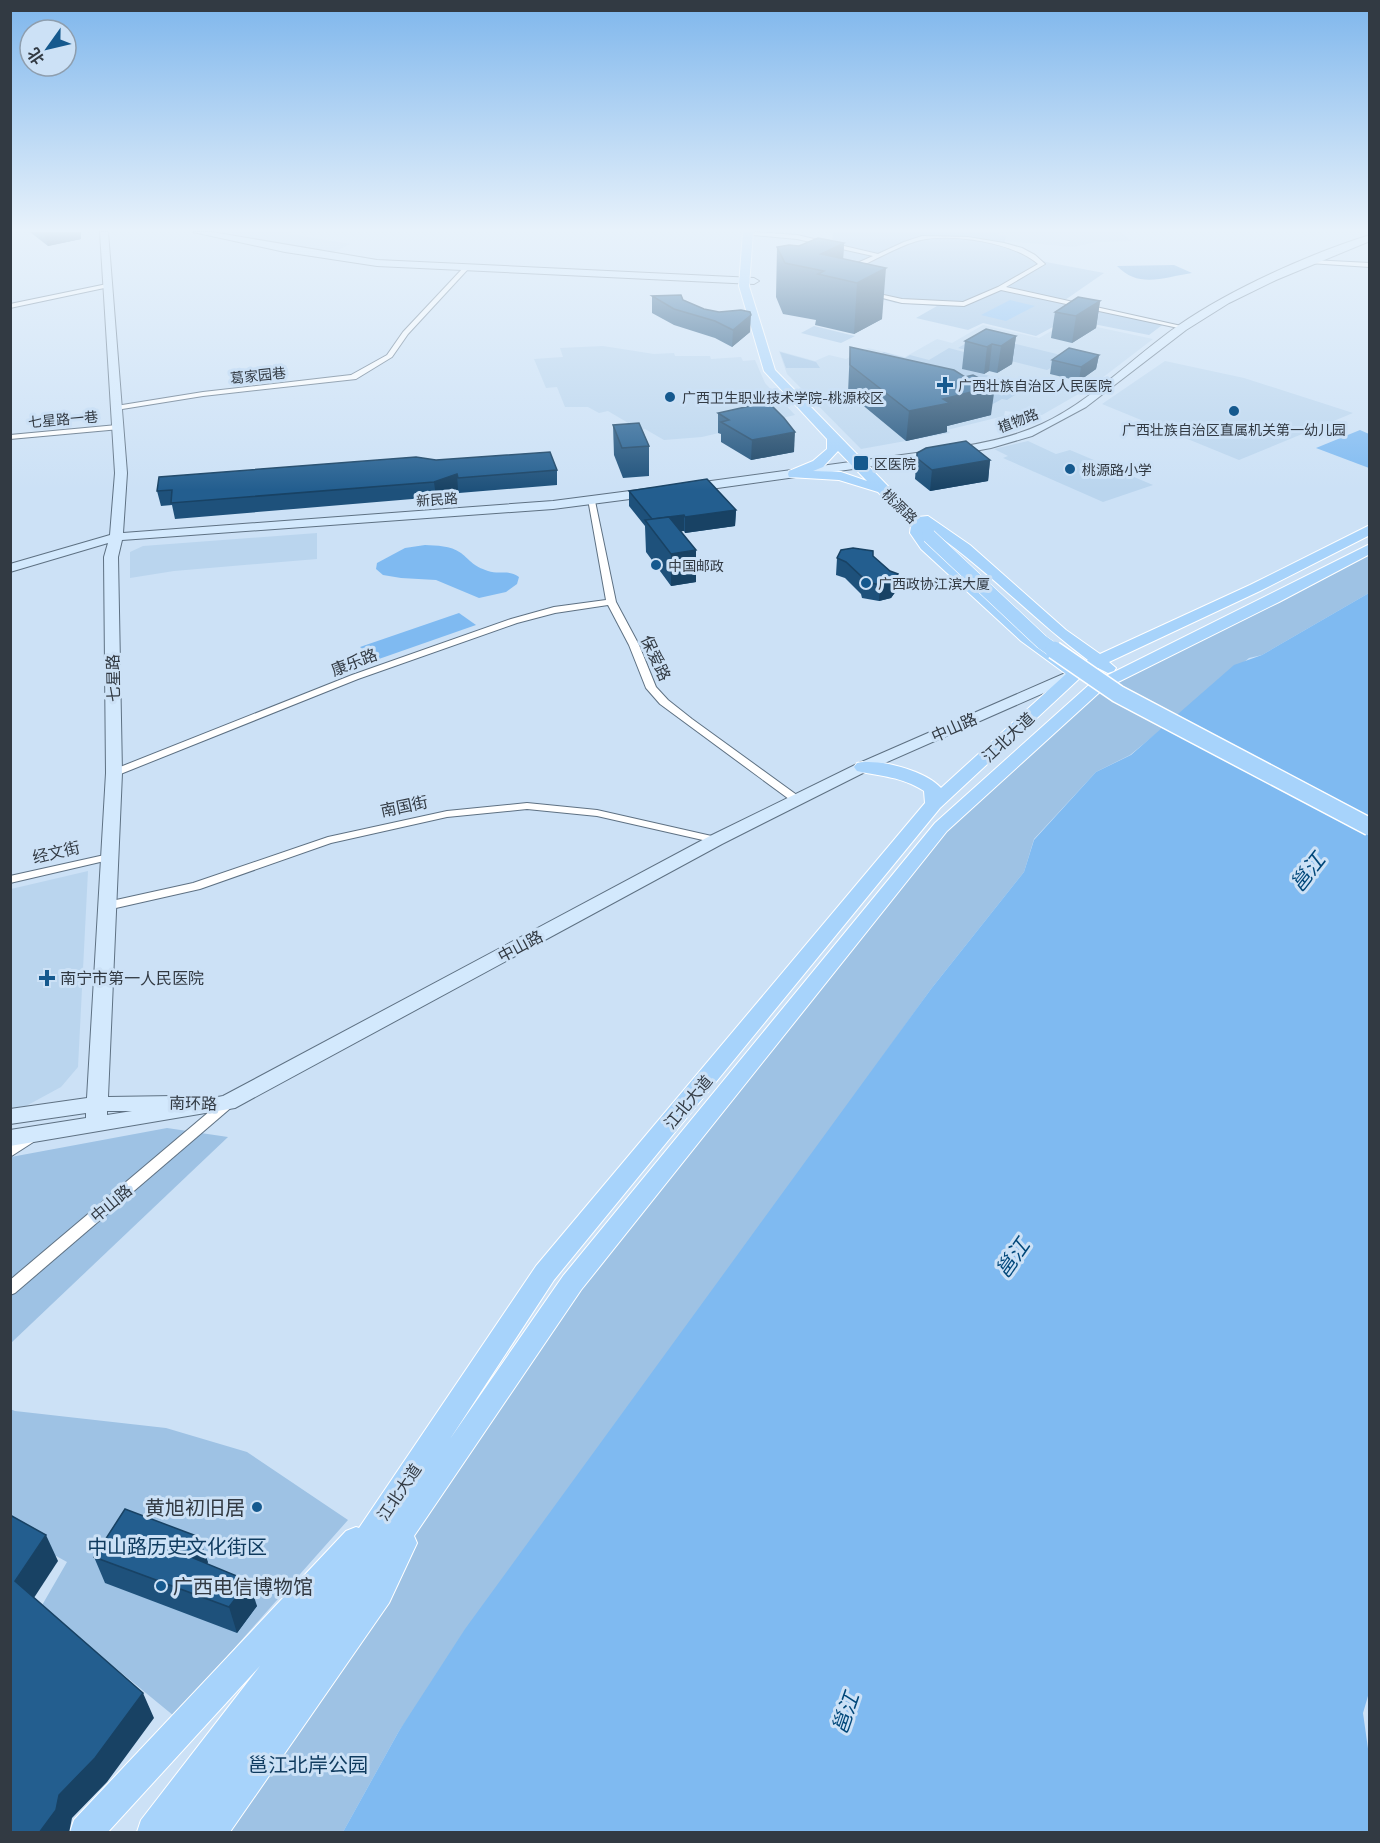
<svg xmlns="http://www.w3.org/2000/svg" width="1380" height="1843" font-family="'Titillium Web','Noto Sans SC',sans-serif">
	<rect width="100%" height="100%" fill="#cce1f6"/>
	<g fill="#bad5ee">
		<polygon points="227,232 293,232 290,234 350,244 330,254 279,245"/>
		<polygon points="939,232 1121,232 1131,241 1097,242 1073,247 1006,241 1007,236"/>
		<polygon points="1069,321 1153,339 1089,388 1042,415 1005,411 1004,416 947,430 950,433 861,449 787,374 779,351 815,361 829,355 846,359 868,348 905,357 937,339 952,343 983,325 1039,338"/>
		<polygon points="603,346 654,354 674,353 675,356 710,356 711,359 741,357 743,361 755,360 765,383 795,415 702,437 664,440 645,429 640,430 608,411 599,413 588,407 565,407 557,387 546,388 534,359 563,357 560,348"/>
		<polygon points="1165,361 1244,378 1353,413 1239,460 1102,404"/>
		<polygon points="1028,441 1056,454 1070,450 1153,485 1103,502 1003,458 1008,456 994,449"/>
		<polygon points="317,533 317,559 174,571 130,578 130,552 143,546"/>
		<polygon points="88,871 78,1067 61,1087 26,1106 11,1108 11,889"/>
	</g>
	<g fill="#9ec2e4">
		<polygon points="833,232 1003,232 997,235 1007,236 1004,244 1046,262 1104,273 1065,300 1165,323 1149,335 1068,319 1036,336 983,323 968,330 916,318 937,306 896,303 865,295 832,242"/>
		<polygon points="814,326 855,336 841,343 801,333"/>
		<polygon points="980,335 1069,357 1047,370 958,348"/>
		<polygon points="949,348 979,356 963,369 1029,386 1007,400 1002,399 991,405 863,364 884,352 905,358 910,355 929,360"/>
		<polygon points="780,352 816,362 820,368 786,368"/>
		<polygon points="1369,548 1369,593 1262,655 1249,658 1130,755 1096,772 1034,839 1024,872 931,989 399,1731 343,1832 178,1832 337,1616 572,1283 941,827 1096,687"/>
		<polygon points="167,1128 228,1137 11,1343 11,1157"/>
		<polygon points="10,1409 15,1411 166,1428 247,1452 348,1520 174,1716 41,1607 67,1562 11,1531"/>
	</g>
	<path fill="#68a2d8" d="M1174,265l18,8c-28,4 -53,16 -75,-7z"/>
	<g fill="#7fbaf1">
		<polygon points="1010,300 1035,306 1006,321 981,315"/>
		<polygon points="1360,430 1369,434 1369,468 1316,448"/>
		<path d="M425,545c12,1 25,0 36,8 10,8 12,13 27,18 11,4 21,-2 31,6l-2,7 -11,8 -27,6 -43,-18 -35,-2 -18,-3 -7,-6 1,-6 28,-15z"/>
		<polygon points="1369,593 1370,1689 1363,1713 1370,1763 1369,1832 343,1832 399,1731 465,1629 931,989 1024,872 1034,840 1096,772 1131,755 1234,665 1262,655"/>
		<polygon points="459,613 476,625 376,660 360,647"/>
	</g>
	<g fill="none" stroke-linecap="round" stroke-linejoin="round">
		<g stroke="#5e7183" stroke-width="2">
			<g id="street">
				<path d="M755,232l42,3 81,19 26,-12 18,-6 46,1 36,6 18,5 13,7 10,9 -39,23 180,40 -3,2 -182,-39 -37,16 -62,-3 -35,-9 3,-2 32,7 61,3 35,-15 40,-23c-25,-22 -90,-32 -121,-23 -24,7 -45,22 -69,30l-2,-3 27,-12 -76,-17 -44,-4z"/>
				<polygon points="1311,260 1370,263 1370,267 1309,263"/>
				<polygon points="464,267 469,268 408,334 392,357 356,379 203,396 116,410 112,408 116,406 203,392 351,375 387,355 403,332"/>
				<polygon points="107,284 109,285 109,287 10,308 10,304"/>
				<polygon points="117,425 120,425 120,429 10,439 10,435"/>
				<polygon points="588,499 595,501 616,602 639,645 656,687 668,700 692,719 801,798 802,800 801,802 793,802 660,704 646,688 629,645 608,605 555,613 517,623 358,679 118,775 110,775 109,773 110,771 352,675 511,619 554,607 606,600"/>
				<polygon points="527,803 597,810 716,837 722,840 716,843 597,816 527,809 447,817 331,843 200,889 107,910 101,906 107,902 193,883 328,837 447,811"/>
				<polygon points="109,854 113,855 115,857 113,859 10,883 10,876"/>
				<polygon points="228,1098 233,1100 235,1103 233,1106 15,1293 10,1295 10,1280 223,1100"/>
				<polygon points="33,1130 38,1131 40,1135 38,1139 10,1157 10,1144"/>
			</g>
		</g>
		<g stroke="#5e7183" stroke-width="2">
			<g id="secondary">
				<path d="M100,232h8l19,241 -4,60 430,-32 100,-13 6,4 -6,4 -100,13 -431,31 -4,17 4,216 -14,324 67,-1 7,2 3,5 38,-7 487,-260 147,-72 213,-93 5,-1 7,4 -2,3 -211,93 -147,74 -487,264 -225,38v-16l76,-12v-5l-76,11v-15l77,-11 19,-325 -2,-216 4,-14 -98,29v-8l100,-29 5,-62zM107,1111h25l-25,4z"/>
				<polygon points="193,232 212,232 377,260 754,278 759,281 754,284 377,266 285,252"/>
				<path d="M1370,235v6l-94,39 -47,23 -43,27 -100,77 -54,29 -41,12 -38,7 -264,37 -6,-4 6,-4 264,-36c31,-5 61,-11 89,-24 51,-24 91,-67 137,-99 52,-36 130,-71 191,-90z"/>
			</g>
		</g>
		<g stroke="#fff" stroke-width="2">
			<path id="primary" d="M743,232h10l-4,54 26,84 143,147 10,-1 42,29 96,85 34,24 150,-69 120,-60v10l-110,56 -151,71 7,6 -2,3 -6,2 -10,-5 -17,9 -141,131 -386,472 -104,159 113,-163 372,-453 155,-139 280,-140v10l-91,48 -177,88 -155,141 -366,459 -167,246 3,7 -28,60 -159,229h-93l4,-12 119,-154 -152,166h-38l4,-12 272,-289 10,-4 3,1 177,-262 389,-463 -1,-12c-24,-15 -41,-14 -67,-20l-3,-4 3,-4c22,-5 69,8 84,25l125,-114 -45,-33 -100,-92 -11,-16 1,-7 -33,-34 -39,-12 -50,-3 -1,-3 1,-3 24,-10 14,-12v-10l-63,-68 -25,-85zM838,451l29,30 -26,-9 -28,-1 10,-4zM933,532c55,38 101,88 155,128l-13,7 -44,-32 -100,-92 -2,-3 7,-4z"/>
		</g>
		<use href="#street" fill="#fff" fill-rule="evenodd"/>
		<use href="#secondary" fill="#d3e9fd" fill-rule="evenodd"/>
		<use href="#primary" fill="#a7d3fb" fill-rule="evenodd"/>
		<g stroke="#fff" stroke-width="15" stroke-linecap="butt">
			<polyline id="primary-bridge-far1" points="929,536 1042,642 1056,652"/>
		</g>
		<g stroke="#fff" stroke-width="20" stroke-linecap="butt">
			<polyline id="primary-bridge" points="1054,650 1118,694 1370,827"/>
		</g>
		<use href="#primary-bridge-far1" stroke="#a7d3fb" stroke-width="14"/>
		<use href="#primary-bridge" stroke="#a7d3fb" stroke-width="17"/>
	</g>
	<g fill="#1e517b">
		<polygon points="30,232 81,232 81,239 48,246"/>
		<polygon points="844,243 843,259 882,319 854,334 815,325 816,320 783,314 776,297 777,247"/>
		<polygon points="652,296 683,300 704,309 750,332 732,347 715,338 674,325 652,313"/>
		<polygon points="1100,301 1096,328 1072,343 1051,338 1055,312"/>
		<polygon points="1016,336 1012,364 997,373 989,371 984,374 962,369 965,341"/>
		<polygon points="850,347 991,415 947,426 947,432 906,441 848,393"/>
		<polygon points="1099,355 1096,369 1079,381 1050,374 1052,360"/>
		<polygon points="718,413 794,452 751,460 721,442 721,434 718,433"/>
		<polygon points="613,425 649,446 649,476 623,478 614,455"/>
		<polygon points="917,453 990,460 988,481 930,491 915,479"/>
		<polygon points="436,460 557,470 557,485 459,493 458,490 436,497 175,519 172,505 161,506 157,491"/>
		<polygon points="629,491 736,510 735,526 685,533 684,531 681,531 696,582 671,586 646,552 645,526 629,506"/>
		<polygon points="873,556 896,591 891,598 879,601 862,598 861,594 845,578 836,575 837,558"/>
		<polygon points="94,1557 208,1562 207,1564 257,1606 237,1633 105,1583"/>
	</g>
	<g fill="#184264">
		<polygon points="44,232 81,232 81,239 48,246"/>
		<polygon points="844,243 842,279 821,254"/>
		<polygon points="886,268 882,319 854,334 857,283"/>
		<polygon points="1100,301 1096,328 1072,343 1076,316"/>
		<polygon points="751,315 750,332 732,347 733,330"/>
		<polygon points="1016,336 1012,364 997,373 1001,346"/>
		<polygon points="992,344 989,371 984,374 987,347"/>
		<polygon points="1099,355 1096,369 1079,381 1081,367"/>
		<polygon points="995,386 991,415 947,426 947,432 906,441 909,411 943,399"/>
		<polygon points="795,432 794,452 751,460 752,440"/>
		<polygon points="990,460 988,481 930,491 932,470"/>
		<polygon points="457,474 458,490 436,497 434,482"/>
		<polygon points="736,510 735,526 685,533 685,517"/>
		<polygon points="684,515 684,531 656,535 653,520"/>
		<polygon points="696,550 696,582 671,586 671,554"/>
		<polygon points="898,574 896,591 891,598 879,601 880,585"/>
		<polygon points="46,1535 58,1561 28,1607 15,1581"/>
		<polygon points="199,1537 208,1562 197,1581 188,1556"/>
		<polygon points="249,1581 257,1606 237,1633 229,1607"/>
		<polygon points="143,1693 154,1718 107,1782 72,1818 69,1833 39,1833 59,1795"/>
	</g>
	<g fill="#235e8f" stroke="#184264" stroke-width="1.5">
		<polygon points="818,238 844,243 821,254 886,268 857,283 818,274 824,271 785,263 777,247 789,245 799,246"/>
		<polygon points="681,295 683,300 704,309 719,312 741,310 750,312 751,315 733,330 715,321 674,309 652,296"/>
		<polygon points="1078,297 1100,301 1076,316 1055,312"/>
		<polygon points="986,329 1016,336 1001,346 992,344 987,347 965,341"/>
		<polygon points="850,347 954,370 965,377 973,375 995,386 943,399 950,403 909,411 850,365"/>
		<polygon points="1069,348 1099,355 1081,367 1052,360"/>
		<polygon points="768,402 784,418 795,432 752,440 721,422 729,420 718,413"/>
		<polygon points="639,423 649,446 622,448 613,425"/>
		<polygon points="966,441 990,460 932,470 917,458 917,453 926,448"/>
		<polygon points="550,452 557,470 458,478 457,474 434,482 171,503 172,490 157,491 159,477 416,457 436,460"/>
		<polygon points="707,479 736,510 685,517 684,515 652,519 629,491"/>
		<polygon points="669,517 696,550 671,554 645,520"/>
		<polygon points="853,548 873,551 873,556 890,571 898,574 893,582 880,585 863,581 862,577 846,562 837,558 841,550"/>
		<polygon points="125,1509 199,1537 188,1556 249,1581 229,1607 94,1557"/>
		<polygon points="10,1515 46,1535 15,1581 143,1693 95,1758 59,1795 56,1810 39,1833 10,1833"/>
	</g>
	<linearGradient id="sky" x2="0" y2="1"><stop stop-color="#7eb6ec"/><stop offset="0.47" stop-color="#e8f2fb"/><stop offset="1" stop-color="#e8f2fb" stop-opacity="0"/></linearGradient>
	<rect width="1380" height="490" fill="url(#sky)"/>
	<g fill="#15598e" stroke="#cce1f6" stroke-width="2">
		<path d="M942 376h6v6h6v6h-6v6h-6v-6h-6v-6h6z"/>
		<circle cx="670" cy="397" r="6"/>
		<circle cx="1234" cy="411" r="6"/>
		<rect x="853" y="455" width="16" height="16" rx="3"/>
		<circle cx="1070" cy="469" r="6"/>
		<circle cx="656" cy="565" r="6"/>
		<circle cx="866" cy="583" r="6"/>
		<path d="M44 969h6v6h6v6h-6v6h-6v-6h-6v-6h6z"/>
		<circle cx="257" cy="1507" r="6"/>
		<circle cx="161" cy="1586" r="6"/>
	</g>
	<g text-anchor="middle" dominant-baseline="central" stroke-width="6" stroke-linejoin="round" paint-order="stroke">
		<g font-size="14" fill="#323a43" stroke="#cce1f6">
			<text transform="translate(258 375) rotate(-6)">葛家园巷</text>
			<text transform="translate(63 419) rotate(-5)">七星路一巷</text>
			<text transform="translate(1018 420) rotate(-21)">植物路</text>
			<text transform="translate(437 499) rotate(-4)">新民路</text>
			<text transform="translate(900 506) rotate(44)">桃源路</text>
		</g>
		<g font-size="14" fill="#323a43" stroke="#cce1f6" text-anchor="start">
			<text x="958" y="385">广西壮族自治区人民医院</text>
			<text x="682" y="397">广西卫生职业技术学院-桃源校区</text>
			<text x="1234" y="429" text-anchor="middle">广西壮族自治区直属机关第一幼儿园</text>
			<text x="874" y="463">区医院</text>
			<text x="1082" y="469">桃源路小学</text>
			<text x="668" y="565">中国邮政</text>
			<text x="878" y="583">广西政协江滨大厦</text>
		</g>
		<g font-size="16" fill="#323a43" stroke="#cce1f6">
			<text transform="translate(656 658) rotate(65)">保爱路</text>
			<text transform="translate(354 662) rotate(-21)">康乐路</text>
			<text transform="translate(113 678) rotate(-91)">七星路</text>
			<text transform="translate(954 727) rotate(-24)">中山路</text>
			<text transform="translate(1008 737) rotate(-43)">江北大道</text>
			<text transform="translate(404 806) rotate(-12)">南国街</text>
			<text transform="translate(56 852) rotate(-13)">经文街</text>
			<text transform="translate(520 946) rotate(-28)">中山路</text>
			<text transform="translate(688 1102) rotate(-50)">江北大道</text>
			<text transform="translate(193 1103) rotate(1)">南环路</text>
			<text transform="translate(111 1203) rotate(-40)">中山路</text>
			<text transform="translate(399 1492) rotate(-56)">江北大道</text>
		</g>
		<g font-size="16" fill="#323a43" stroke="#cce1f6" text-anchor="start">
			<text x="60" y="978">南宁市第一人民医院</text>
		</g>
		<g font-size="20" fill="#323a43" stroke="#cce1f6" text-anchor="end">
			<text x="245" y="1507">黄旭初旧居</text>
			<text x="173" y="1586" text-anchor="start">广西电信博物馆</text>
		</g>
		<g font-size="20" fill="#0f3b5f" stroke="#cce1f6">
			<text x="177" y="1546">中山路历史文化街区</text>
			<text x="308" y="1764">邕江北岸公园</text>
		</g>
		<g font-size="21" font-style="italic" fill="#004779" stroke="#cce1f6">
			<text transform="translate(1307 872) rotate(-52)">邕江</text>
			<text transform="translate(1012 1258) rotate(-55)">邕江</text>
			<text transform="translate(845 1713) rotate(-71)">邕江</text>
		</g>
	</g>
	<rect width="1380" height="1843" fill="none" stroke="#323a43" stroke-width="24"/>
	<g transform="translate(48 48) rotate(236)"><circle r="28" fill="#cce1f6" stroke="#8e9eae" stroke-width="1.5"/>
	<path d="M0-4.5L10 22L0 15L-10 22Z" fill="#15598e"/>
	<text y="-9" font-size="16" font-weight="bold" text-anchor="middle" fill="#323a43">北</text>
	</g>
</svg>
